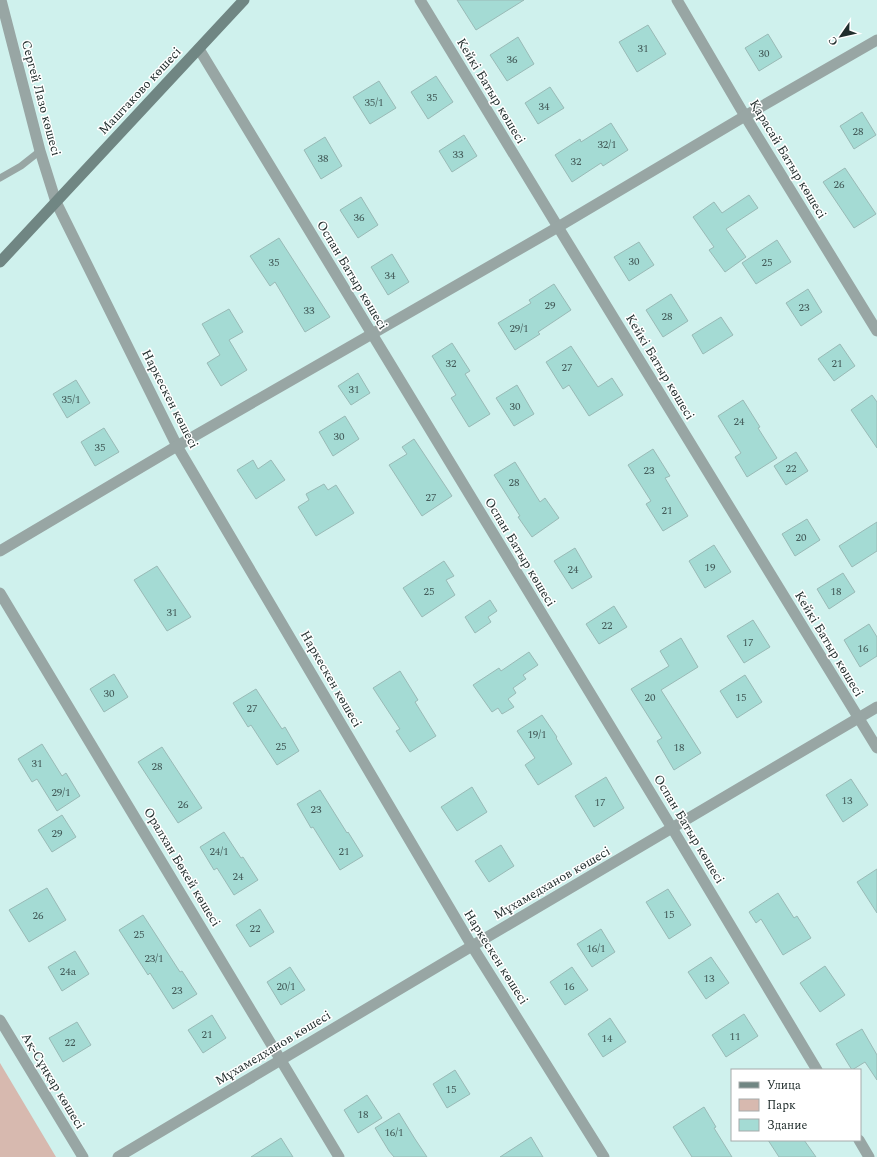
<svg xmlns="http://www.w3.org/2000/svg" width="877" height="1157" font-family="Spectral,serif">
	<rect width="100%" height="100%" fill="#cff1ed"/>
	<polygon fill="#d7b9af" points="0,1063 56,1157 0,1157"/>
	<g fill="#a4dbd4" stroke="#99bab6">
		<polygon points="457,0 524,0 476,30"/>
		<polygon points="648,25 666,54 637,72 619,42"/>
		<polygon points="768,34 782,57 759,71 745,48"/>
		<polygon points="518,37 534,64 507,81 490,55"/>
		<polygon points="436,76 453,102 428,119 411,92"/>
		<polygon points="379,81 396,108 370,124 353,97"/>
		<polygon points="550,87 564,108 538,124 525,103"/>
		<polygon points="862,112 876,135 854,149 840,126"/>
		<polygon points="611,123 628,150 603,166 601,163 572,182 555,155 580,139 581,142"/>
		<polygon points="464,135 477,156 452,172 439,151"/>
		<polygon points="325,137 342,166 321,179 304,150"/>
		<polygon points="845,168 876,214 854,228 823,182"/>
		<polygon points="749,195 758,208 726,229 746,257 725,272 709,250 714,247 693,217 714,202 722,213"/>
		<polygon points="361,197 378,225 358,238 340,210"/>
		<polygon points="279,238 330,317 305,332 275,282 270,286 250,256"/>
		<polygon points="777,240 791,262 756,284 742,263"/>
		<polygon points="639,242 654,265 629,281 614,257"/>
		<polygon points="392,254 409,282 388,295 371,267"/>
		<polygon points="554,284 571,310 538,332 540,334 515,350 498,323 531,303 529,300"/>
		<polygon points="808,289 822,312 801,326 786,303"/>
		<polygon points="671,294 688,321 663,337 646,310"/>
		<polygon points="229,309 243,332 229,340 247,370 221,386 207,363 220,355 202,324"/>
		<polygon points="721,317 733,335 703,354 692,335"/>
		<polygon points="452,343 470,371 465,374 490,414 469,427 451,398 456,395 432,356"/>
		<polygon points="840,344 855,366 834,381 818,359"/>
		<polygon points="571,346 598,387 612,378 623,395 589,416 569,385 563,389 546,362"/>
		<polygon points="358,373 370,393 351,405 338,386"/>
		<polygon points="76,380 90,403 67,418 53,394"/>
		<polygon points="517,385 534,414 514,426 496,398"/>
		<polygon points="872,395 877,402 877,448 851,410"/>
		<polygon points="743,400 760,427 758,428 777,458 747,477 735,457 741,453 718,416"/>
		<polygon points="345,416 359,439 333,456 319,432"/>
		<polygon points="104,428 119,452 95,466 81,442"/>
		<polygon points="414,439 452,496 422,516 389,465 407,454 402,447"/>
		<polygon points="653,449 670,476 665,478 688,516 663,531 646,504 651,501 628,465"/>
		<polygon points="796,452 808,471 786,485 774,466"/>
		<polygon points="253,460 258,469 271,460 285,480 256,499 237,470"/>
		<polygon points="515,462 540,502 545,498 559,518 532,537 518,517 520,516 494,475"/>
		<polygon points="324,484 328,490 336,485 354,513 316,536 298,507 309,500 306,494"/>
		<polygon points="807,519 820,540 795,556 782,534"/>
		<polygon points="877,522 877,551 852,567 839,546"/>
		<polygon points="714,545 731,572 705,588 689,561"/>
		<polygon points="575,548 592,577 572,589 554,561"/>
		<polygon points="444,561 454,576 446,580 455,595 422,617 403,588"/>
		<polygon points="157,566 191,617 167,631 134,580"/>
		<polygon points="843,573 855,592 829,609 817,589"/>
		<polygon points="490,600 497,611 488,617 491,622 475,633 465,617"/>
		<polygon points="614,606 627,627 599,644 586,624"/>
		<polygon points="753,620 770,647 744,663 727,636"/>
		<polygon points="869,624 877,637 877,656 860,667 844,640"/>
		<polygon points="681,638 698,667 661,690 701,753 674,770 657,741 662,738 631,689 669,666 660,651"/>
		<polygon points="529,652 538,665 523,675 526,679 513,688 516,693 508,699 514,707 502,714 498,708 492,712 473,685 499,668 501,671"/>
		<polygon points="400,671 418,700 415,702 436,736 410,752 396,731 400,729 373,688"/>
		<polygon points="114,674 128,697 104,712 90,689"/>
		<polygon points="745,675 762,702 737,718 720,691"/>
		<polygon points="256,689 282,729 285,727 299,751 277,765 251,725 248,727 233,703"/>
		<polygon points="542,715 557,737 556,738 572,764 538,785 525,765 535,758 517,731"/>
		<polygon points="42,744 62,776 66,773 80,796 57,811 37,779 32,782 18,759"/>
		<polygon points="162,747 202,808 178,823 138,762"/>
		<polygon points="606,777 624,808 594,827 575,796"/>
		<polygon points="851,779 868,805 843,822 826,795"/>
		<polygon points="472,787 487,812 457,831 441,807"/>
		<polygon points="320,790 347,833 348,832 363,856 340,870 313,827 311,828 297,804"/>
		<polygon points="62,815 76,837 52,852 38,830"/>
		<polygon points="224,832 241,858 243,857 258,880 234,895 217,868 214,870 200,847"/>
		<polygon points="501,845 514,866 489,882 475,861"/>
		<polygon points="877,869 877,913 857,882"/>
		<polygon points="47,888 66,920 29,942 9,910"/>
		<polygon points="668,889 691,925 669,939 646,902"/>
		<polygon points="778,893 794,918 797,916 811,938 783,955 761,919 756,923 749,912"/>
		<polygon points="260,909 274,932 250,947 236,925"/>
		<polygon points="143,915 180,972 182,971 197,994 173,1009 150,973 148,975 119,930"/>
		<polygon points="601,929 615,952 592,967 577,944"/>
		<polygon points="75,951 89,974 62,991 48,967"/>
		<polygon points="711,957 729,983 706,999 688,972"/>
		<polygon points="825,966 845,995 820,1012 800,983"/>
		<polygon points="290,967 305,990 281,1005 267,982"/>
		<polygon points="572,967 588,990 565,1005 550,982"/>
		<polygon points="744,1014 758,1036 726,1057 712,1035"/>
		<polygon points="212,1015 226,1038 203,1053 188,1030"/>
		<polygon points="610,1018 626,1042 603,1057 588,1034"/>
		<polygon points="77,1022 91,1045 63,1062 49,1038"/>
		<polygon points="862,1029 877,1055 877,1080 865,1062 852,1070 836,1044"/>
		<polygon points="455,1070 470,1094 447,1108 433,1084"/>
		<polygon points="367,1095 382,1118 358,1133 344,1110"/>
		<polygon points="704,1107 716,1127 714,1128 732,1157 692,1157 673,1127"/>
		<polygon points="399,1113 415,1139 427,1157 394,1157 389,1151 375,1128"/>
		<polygon points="531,1137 543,1157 500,1157"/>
		<polygon points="281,1138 293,1157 251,1157"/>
		<polygon points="768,1140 804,1140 816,1157 779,1157"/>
	</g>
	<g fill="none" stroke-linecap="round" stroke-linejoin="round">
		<polyline stroke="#98a6a4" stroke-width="7" points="0,178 21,166 40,151"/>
		<g stroke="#98a6a4" stroke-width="11">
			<polyline points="420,0 558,227 877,748"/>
			<polyline points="677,0 745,116 877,331"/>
			<polyline points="199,49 672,828 817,1070"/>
			<polyline points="56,202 177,446 472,946 604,1157"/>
			<polyline points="0,551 177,446 558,227 745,116 877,40"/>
			<polyline points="0,593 339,1157"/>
			<polyline points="0,1020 83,1157"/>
			<polyline points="859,1140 869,1157"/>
			<polyline points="118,1157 472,946 877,707"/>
		</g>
		<polyline stroke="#98a6a4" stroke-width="11" points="1,0 40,151 56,202"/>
		<polyline stroke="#708683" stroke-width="11" points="0,262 244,0"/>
	</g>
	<g text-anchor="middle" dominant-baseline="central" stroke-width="3" stroke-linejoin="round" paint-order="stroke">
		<g font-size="11" fill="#425957">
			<text x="643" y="48">31</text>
			<text x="764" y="53">30</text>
			<text x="512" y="59">36</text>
			<text x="432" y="97">35</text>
			<text x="374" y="102">35/1</text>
			<text x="544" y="106">34</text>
			<text x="858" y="131">28</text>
			<text x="607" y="144">32/1</text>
			<text x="458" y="154">33</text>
			<text x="323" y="158">38</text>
			<text x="576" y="161">32</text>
			<text x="839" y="184">26</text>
			<text x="359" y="217">36</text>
			<text x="634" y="261">30</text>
			<text x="274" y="262">35</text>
			<text x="767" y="262">25</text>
			<text x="390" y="275">34</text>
			<text x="550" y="305">29</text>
			<text x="804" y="307">23</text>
			<text x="309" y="310">33</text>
			<text x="667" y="316">28</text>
			<text x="519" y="328">29/1</text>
			<text x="451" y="363">32</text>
			<text x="837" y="363">21</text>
			<text x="567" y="367">27</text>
			<text x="354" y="389">31</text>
			<text x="71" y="399">35/1</text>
			<text x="515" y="406">30</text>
			<text x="739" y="421">24</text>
			<text x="339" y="436">30</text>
			<text x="100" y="447">35</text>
			<text x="791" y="468">22</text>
			<text x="649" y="470">23</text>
			<text x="514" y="482">28</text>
			<text x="431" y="497">27</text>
			<text x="667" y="510">21</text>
			<text x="801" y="537">20</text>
			<text x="710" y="567">19</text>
			<text x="573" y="569">24</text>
			<text x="429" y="591">25</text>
			<text x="836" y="591">18</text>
			<text x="172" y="612">31</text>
			<text x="607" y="625">22</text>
			<text x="748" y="642">17</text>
			<text x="863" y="648">16</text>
			<text x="109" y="693">30</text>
			<text x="650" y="697">20</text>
			<text x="741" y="697">15</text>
			<text x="252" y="708">27</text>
			<text x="537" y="734">19/1</text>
			<text x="281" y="746">25</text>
			<text x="679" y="747">18</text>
			<text x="37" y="763">31</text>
			<text x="157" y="766">28</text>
			<text x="61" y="792">29/1</text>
			<text x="847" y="800">13</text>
			<text x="600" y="802">17</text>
			<text x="183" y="804">26</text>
			<text x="316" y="809">23</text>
			<text x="57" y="833">29</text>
			<text x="219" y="851">24/1</text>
			<text x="344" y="851">21</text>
			<text x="238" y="876">24</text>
			<text x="669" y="914">15</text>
			<text x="38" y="915">26</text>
			<text x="255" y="928">22</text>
			<text x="139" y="934">25</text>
			<text x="596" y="948">16/1</text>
			<text x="154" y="958">23/1</text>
			<text x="68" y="971">24а</text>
			<text x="709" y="978">13</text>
			<text x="286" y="986">20/1</text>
			<text x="569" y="986">16</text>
			<text x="177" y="990">23</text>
			<text x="207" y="1034">21</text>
			<text x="735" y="1036">11</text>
			<text x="607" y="1038">14</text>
			<text x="70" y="1042">22</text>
			<text x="451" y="1089">15</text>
			<text x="363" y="1114">18</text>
			<text x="394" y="1132">16/1</text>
		</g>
		<g font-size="13" fill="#212e2d" stroke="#fff">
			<text transform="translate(140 91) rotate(-47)">Маштаково көшесі</text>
			<text transform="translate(491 91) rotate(59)">Кейкі Батыр көшесі</text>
			<text transform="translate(41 98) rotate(75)">Сергей Лазо көшесі</text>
			<text transform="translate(788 159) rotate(59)">Қарасай Батыр көшесі</text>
			<text transform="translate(352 275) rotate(59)">Оспан Батыр көшесі</text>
			<text transform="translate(660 367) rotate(59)">Кейкі Батыр көшесі</text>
			<text transform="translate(170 399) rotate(63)">Наркескен көшесі</text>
			<text transform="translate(520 552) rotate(59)">Оспан Батыр көшесі</text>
			<text transform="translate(829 644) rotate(59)">Кейкі Батыр көшесі</text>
			<text transform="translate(331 679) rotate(60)">Наркескен көшесі</text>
			<text transform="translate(689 829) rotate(59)">Оспан Батыр көшесі</text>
			<text transform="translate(182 867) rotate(59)">Оралхан Бөкей көшесі</text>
			<text transform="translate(552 883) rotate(-30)">Мұхамедханов көшесі</text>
			<text transform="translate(496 957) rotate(58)">Наркескен көшесі</text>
			<text transform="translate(273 1048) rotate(-31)">Мұхамедханов көшесі</text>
			<text transform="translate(53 1081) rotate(59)">Ақ-Сұңқар көшесі</text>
		</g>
	</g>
	<rect x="731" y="1069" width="130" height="72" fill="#ffffff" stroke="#a6abab"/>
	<rect x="739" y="1082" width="20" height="6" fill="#708683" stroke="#a6abab"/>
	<text x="767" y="1089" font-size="12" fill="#212e2d">Улица</text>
	<rect x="739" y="1099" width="20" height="12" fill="#d7b9af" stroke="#a6abab"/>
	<text x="767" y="1109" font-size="12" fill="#212e2d">Парк</text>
	<rect x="739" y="1119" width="20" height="12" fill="#a4dbd4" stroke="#a6abab"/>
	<text x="767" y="1129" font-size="12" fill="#212e2d">Здание</text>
	<g transform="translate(841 36) rotate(236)" stroke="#ffffff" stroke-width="3" paint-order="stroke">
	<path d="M0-3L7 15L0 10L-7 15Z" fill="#212e2d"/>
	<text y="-6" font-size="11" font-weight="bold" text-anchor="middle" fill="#212e2d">С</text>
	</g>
</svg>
